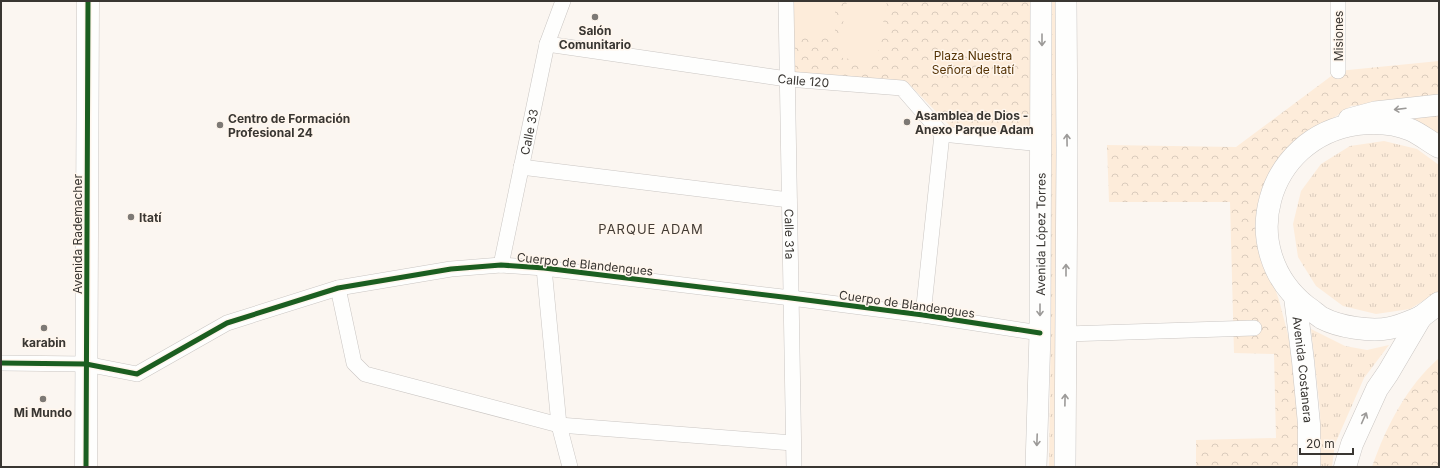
<svg xmlns="http://www.w3.org/2000/svg" width="1440" height="468" font-family="Inter,sans-serif">
	<defs>
		<pattern id="grass-tufts" width="24" height="20" patternUnits="userSpaceOnUse"><rect width="24" height="20" fill="#fdecda"/><path d="M3 7l-1-3M5 7V3M7 7l1-3M15 17l-1-3M17 17v-4M19 17l1-3" fill="none" stroke="#dacbbc"/></pattern>
		<pattern id="park-crowns" width="20" height="18" patternUnits="userSpaceOnUse"><rect width="20" height="18" fill="#fdecda"/><path d="M2 6a3 3 0 1 1 6 0M12 15a3 3 0 1 1 6 0" fill="none" stroke="#dacbbc"/></pattern>
	</defs>
	<rect width="100%" height="100%" fill="#fbf6f1"/>
	<g fill="url(#grass-tufts)">
		<polygon points="1052,1 1060,1 1057,467 1049,467 1051,314"/>
		<polygon points="1439,115 1439,135 1428,127 1403,117"/>
		<polygon points="1384,141 1417,149 1439,165 1439,291 1410,309 1376,314 1343,306 1316,286 1298,257 1293,224 1301,191 1321,164 1350,146"/>
		<polygon points="1311,329 1345,346 1367,350 1389,345 1364,378 1335,444 1332,467 1321,467 1320,410"/>
	</g>
	<g fill="url(#park-crowns)">
		<polygon points="791,1 1032,1 1038,135 955,131 907,82 792,73"/>
		<polygon points="1439,61 1439,98 1351,106 1291,147 1268,269 1279,300 1295,362 1305,467 1196,467 1196,440 1276,438 1274,354 1234,353 1230,202 1109,202 1107,145 1236,147 1338,71"/>
		<path d="M1439,358v109h-67c14,-41 35,-81 67,-109z"/>
	</g>
	<g fill="#fdecda">
		<polygon points="793,1 835,1 835,35 793,34"/>
		<polygon points="847,1 887,1 876,63 837,57"/>
	</g>
	<g fill="none" stroke-linecap="round" stroke-linejoin="round">
		<g stroke="#cac6c3" stroke-width="16">
			<g id="street">
				<path id="s1" d="M786,1l8,466"/>
				<polyline points="1338,1 1338,71"/>
				<path id="s2" d="M547,44l240,35 115,9 40,46 100,10"/>
				<polyline points="521,167 789,200"/>
				<path id="s3" d="M501,265l46,-221 16,-43"/>
				<polyline points="544,268 559,425 570,467"/>
				<polyline points="338,288 354,363 365,374 559,425 793,443"/>
				<polyline points="923,315 942,134"/>
				<polyline points="1066,334 1254,328"/>
				<polyline points="1,363 86,364 137,374 227,323 338,288 451,269 501,265 544,268 791,298 923,315 1040,333"/>
			</g>
		</g>
		<g stroke="#cac6c3" stroke-width="22">
			<g id="secondary">
				<polyline points="1349,119 1375,112 1439,105"/>
				<path id="s4" d="M1036,467l4,-134 1,-332"/>
				<polyline points="1065,467 1067,150 1066,1"/>
			</g>
		</g>
		<g stroke="#cac6c3" stroke-width="23">
			<g id="primary">
				<polyline points="1421,317 1439,303"/>
				<polyline points="86,467 88,1"/>
			</g>
		</g>
		<g stroke="#cac6c3" stroke-width="23">
			<g id="highway">
				<path id="s5" d="M1295,297l8,64 6,63v43"/>
				<path d="M1421,317c-10,4 -21,9 -31,11 -19,4 -51,-1 -68,-10 -5,-3 -10,-8 -15,-11 -73,-57 -41,-170 50,-183 17,-2 38,-1 54,6 9,4 19,12 28,17"/>
				<polyline points="1345,467 1352,444 1377,389 1388,373 1421,317"/>
			</g>
		</g>
		<use href="#street" stroke="#fefefd" stroke-width="15"/>
		<use href="#secondary" stroke="#fefefd" stroke-width="21"/>
		<use href="#primary" stroke="#fefefd" stroke-width="22"/>
		<use href="#highway" stroke="#fefefd" stroke-width="22"/>
		<g stroke="#fff6ed" stroke-width="8">
			<g id="cycleway">
				<polyline points="1,363 86,364 137,374 227,323 338,288 451,269 501,265 544,268 791,298 923,315 1040,333"/>
				<polyline points="86,467 88,1"/>
			</g>
		</g>
		<use href="#cycleway" stroke="#1b5e20" stroke-width="5"/>
	</g>
	<defs><path id="oneway-shaft" d="M-6 0H5M1.5-3L5.5 0L1.5 3" fill="none" stroke-width="1.6" stroke-linecap="round" stroke-linejoin="round"/></defs>
	<g stroke="#9c9a98">
		<use href="#oneway-shaft" transform="translate(1042 40) rotate(90)"/>
		<use href="#oneway-shaft" transform="translate(1400 109) rotate(173)"/>
		<use href="#oneway-shaft" transform="translate(1067 140) rotate(-91)"/>
		<use href="#oneway-shaft" transform="translate(1066 270) rotate(-90)"/>
		<use href="#oneway-shaft" transform="translate(1040 310) rotate(90)"/>
		<use href="#oneway-shaft" transform="translate(1065 400) rotate(-89)"/>
		<use href="#oneway-shaft" transform="translate(1364 418) rotate(-66)"/>
		<use href="#oneway-shaft" transform="translate(1037 440) rotate(92)"/>
	</g>
	<g fill="#7d7975" stroke="#fff6ed" stroke-width="1.5">
		<circle cx="595" cy="17" r="4"/>
		<circle cx="907" cy="122" r="4"/>
		<circle cx="220" cy="125" r="4"/>
		<circle cx="131" cy="217" r="4"/>
		<circle cx="44" cy="328" r="4"/>
		<circle cx="43" cy="399" r="4"/>
	</g>
	<g text-anchor="middle" dominant-baseline="central" stroke-width="3" stroke-linejoin="round" paint-order="stroke">
		<g font-size="12" font-weight="bold" fill="#393632" stroke="#fff6ed">
			<text x="595" y="30">Salón<tspan x="595" dy="14">Comunitario</tspan></text>
			<text x="915" y="115" text-anchor="start">Asamblea de Dios -<tspan x="915" dy="14">Anexo Parque Adam</tspan></text>
			<text x="228" y="118" text-anchor="start">Centro de Formación<tspan x="228" dy="14">Profesional 24</tspan></text>
			<text x="139" y="217" text-anchor="start">Itatí</text>
			<text x="44" y="342">karabin</text>
			<text x="43" y="412">Mi Mundo</text>
		</g>
		<g font-size="12" fill="#393632" stroke="#fff6ed">
			<text transform="translate(1338 36) rotate(-90)">Misiones</text>
			<text stroke="none"><textPath href="#s2" startOffset="259">Calle 120</textPath></text>
			<text stroke="none"><textPath href="#s3" startOffset="136">Calle 33</textPath></text>
			<text transform="translate(77 234) rotate(-90)">Avenida Rademacher</text>
			<text stroke="none"><textPath href="#s1" startOffset="233">Calle 31a</textPath></text>
			<text stroke="none"><textPath href="#s4" startOffset="233">Avenida López Torres</textPath></text>
			<text transform="translate(585 264) rotate(6)">Cuerpo de Blandengues</text>
			<text transform="translate(907 304) rotate(8)">Cuerpo de Blandengues</text>
			<text stroke="none"><textPath href="#s5" startOffset="73">Avenida Costanera</textPath></text>
		</g>
		<g font-size="12" fill="#553305" stroke="#fff6ed">
			<text x="973" y="55">Plaza Nuestra<tspan x="973" dy="14">Señora de Itatí</tspan></text>
		</g>
		<g font-size="13" letter-spacing="1" fill="#423b34" stroke="#fff6ed">
			<text x="651" y="229">PARQUE ADAM</text>
		</g>
	</g>
	<rect width="1440" height="468" fill="none" stroke="#393632" stroke-width="4"/>
	<path d="M1300 448v6h53v-6" fill="none" stroke="#393632" stroke-width="2"/>
	<text x="1306" y="448" font-size="12" fill="#393632" stroke="#fff6ed" stroke-width="3" paint-order="stroke">20 m</text>
</svg>
